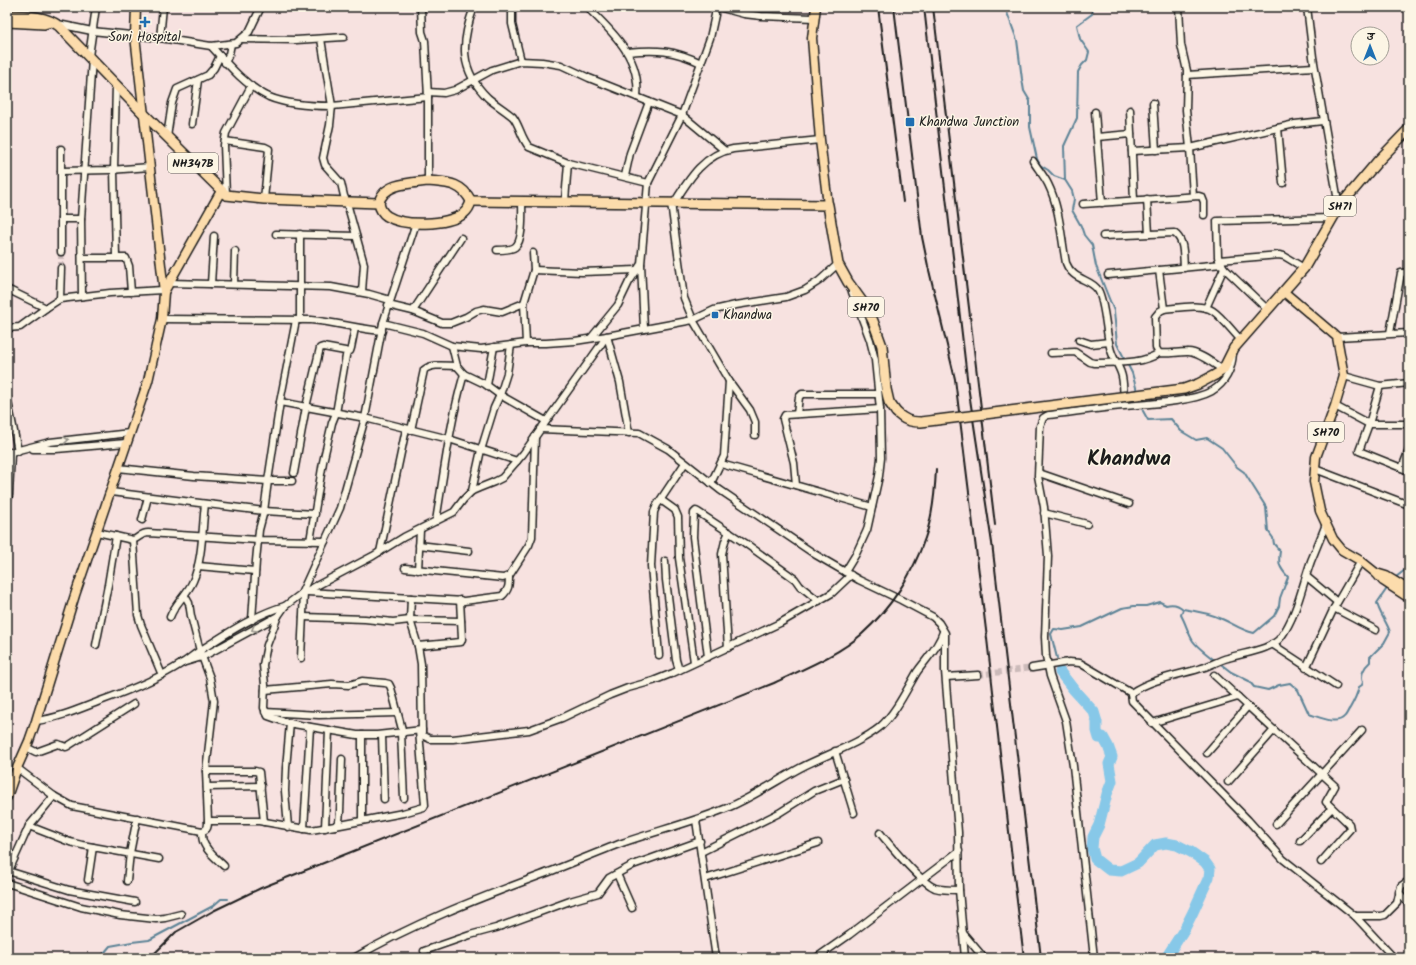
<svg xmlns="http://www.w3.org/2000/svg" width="1416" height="965" font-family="Kalam,'Playpen Sans Deva',sans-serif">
	<rect width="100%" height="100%" fill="#f7e2e0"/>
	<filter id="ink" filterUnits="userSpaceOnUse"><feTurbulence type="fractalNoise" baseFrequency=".025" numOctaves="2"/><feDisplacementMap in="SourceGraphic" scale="8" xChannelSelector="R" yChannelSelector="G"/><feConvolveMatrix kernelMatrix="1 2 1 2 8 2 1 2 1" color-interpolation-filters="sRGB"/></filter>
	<g filter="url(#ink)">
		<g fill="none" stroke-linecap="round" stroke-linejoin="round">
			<g stroke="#5c8396" stroke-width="2">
				<polyline points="1005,7 1017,40 1022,79 1024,91 1030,101 1030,127 1037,159 1040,165 1048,170 1054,176 1065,180"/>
				<polyline points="1093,7 1092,14 1077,25 1080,39 1089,52 1087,60 1082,65 1078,72 1077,118 1064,146 1065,180 1072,191 1074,199 1072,210 1081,226 1084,235 1092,245 1096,266 1114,311 1117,344 1132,373 1137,391"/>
				<path d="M1139,397l4,14 5,9 23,-1 10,12 15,9 11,-2 15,10 15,19 7,5 22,35 2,24 5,7 1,6 6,7c-2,13 -1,16 8,26l-8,21 -1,8 -5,10 -20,17c-14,-3 -20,-9 -32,-14 -12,-6 -26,-8 -39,-10"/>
				<polyline points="1396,577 1405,570 1409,570"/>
				<path d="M1057,658l-6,-24 3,-5 9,1 19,-3 40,-19 12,-2h12l14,-4 6,3c7,-2 12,-1 17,4l-2,6c5,9 7,18 12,26 5,7 13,12 20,18"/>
				<path d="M1222,665l9,7 18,9 5,6 14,3 11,-5 11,-2 8,7 11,24c10,3 28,12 36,2 2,-2 3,-6 5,-8 4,-7 7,-13 9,-21l3,-2 1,-3c-3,-7 1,-15 7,-20v-5l14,-14 6,-11c-3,-10 -11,-19 -13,-29l11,-16"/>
				<polyline points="100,958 110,946 132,942 149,940 213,906 221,899 228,899"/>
			</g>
			<polyline stroke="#87c8e8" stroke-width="11" points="1060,672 1074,690 1094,712 1097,722 1097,731 1099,738 1103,737 1108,746 1112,757 1109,764 1112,781 1107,794 1099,825 1093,837 1092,848 1095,859 1109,870 1121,871 1138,863 1155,845 1166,843 1177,845 1191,852 1205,862 1210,869 1209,877 1193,912 1185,928 1166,958"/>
			<g stroke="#cbbab9" stroke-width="6" stroke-dasharray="6 3" stroke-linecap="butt">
				<polyline points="61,268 61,252"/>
				<polyline points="978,675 1032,668"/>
			</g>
			<g stroke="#1c1c1c" stroke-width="9">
				<g id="minor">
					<path d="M474,7c-13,35 -15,63 14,91 8,7 17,12 25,19 7,9 8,21 16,30l39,16 80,20"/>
					<polyline points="512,7 512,24 521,61"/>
					<path d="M592,7l-1,4c25,24 50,49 46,86"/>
					<polyline points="718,7 744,14 761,16 814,18"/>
					<polyline points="1179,7 1181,45 1187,71 1186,110 1190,148 1193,196"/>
					<polyline points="1307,7 1313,57 1339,207"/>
					<polyline points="58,24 92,31 160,38 211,46 236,43 249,32 261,7"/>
					<polyline points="160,38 163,7"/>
					<polyline points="242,39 296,40 344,37"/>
					<polyline points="321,39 332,106 330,125 323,158 325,165 341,183 344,196 347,203 364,264 362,292"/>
					<path d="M211,46c17,19 35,40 58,51 19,8 42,9 63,9l96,-9 -3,-56 -3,-9 -1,-25"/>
					<path d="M627,52c29,-3 47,-2 74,11"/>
					<polyline points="89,56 96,7"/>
					<polyline points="225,63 229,54 231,44"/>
					<polyline points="1187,75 1314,67"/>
					<polyline points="428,92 444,93 455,90 492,70 521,61 542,62 561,65 589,78 682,115 724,150"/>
					<polyline points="1153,103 1156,150"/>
					<polyline points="1130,110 1134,200"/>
					<polyline points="1095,112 1102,203"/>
					<polyline points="192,124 198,80"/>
					<polyline points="1278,128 1283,183"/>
					<polyline points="167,137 172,103 177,89 208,75 214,68 220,56"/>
					<polyline points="1097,137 1131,134"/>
					<polyline points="225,141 265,147 269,149 264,199"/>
					<polyline points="1132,151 1190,148 1295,124 1323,121"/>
					<path d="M1033,161c5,8 11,15 15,23 12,24 13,53 18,79 7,18 24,15 32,27 7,12 8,43 12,57 2,10 8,17 11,26 3,8 2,18 3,27"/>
					<polyline points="61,171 110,170 150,167"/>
					<polyline points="625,176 630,153 649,102"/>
					<polyline points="428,181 428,97"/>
					<polyline points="226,195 224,145 226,133 251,86"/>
					<polyline points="1147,199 1149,234"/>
					<polyline points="565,201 568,163"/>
					<polyline points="671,203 684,298 693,320 729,381 750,410 755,422 755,435"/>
					<path d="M674,203c15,-24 30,-49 59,-54l87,-9"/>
					<polyline points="1083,204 1199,196 1202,197 1204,202 1204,215"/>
					<polyline points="61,219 81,219"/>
					<polyline points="276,234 356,236"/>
					<path d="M1103,236l71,-3c11,7 9,23 10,35"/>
					<path d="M497,250c6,0 14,0 18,-3 9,-7 7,-36 7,-46"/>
					<polyline points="61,252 61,149"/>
					<polyline points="116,257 114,170 116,84"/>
					<polyline points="82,258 126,258 129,266 131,292"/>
					<polyline points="1219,260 1279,255 1284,256 1304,268"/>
					<polyline points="641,264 644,329"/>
					<polyline points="534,270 582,272 637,270"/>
					<polyline points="1159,270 1164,309"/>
					<polyline points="1108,275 1222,264"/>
					<polyline points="169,283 331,287 369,294 390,300"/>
					<polyline points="211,284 214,236"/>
					<polyline points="234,284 235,251"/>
					<polyline points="7,289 46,308"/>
					<polyline points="82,296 81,219 92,59"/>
					<polyline points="60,299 61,268"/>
					<polyline points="388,305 413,311 442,323 451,323 466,317 476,311 484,309 502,312 524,303"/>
					<polyline points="1206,308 1224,268"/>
					<polyline points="1268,310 1224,268 1218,257 1217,221 1332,218"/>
					<polyline points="413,311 461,238"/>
					<path d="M162,319l149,1c24,2 47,9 71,11"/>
					<polyline points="300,320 300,234"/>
					<polyline points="383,323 423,333 452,346 461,347 481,349 526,343 546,343 575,341 607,336 693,320 714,310 736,305 786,297 805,290 819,281 838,264"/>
					<polyline points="7,328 20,327 46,308 60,299 110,293 163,290"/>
					<polyline points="1390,333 1401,273 1409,272"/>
					<polyline points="607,336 620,382 629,433"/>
					<polyline points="1337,337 1409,333"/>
					<polyline points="591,338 618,305 629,282 641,264 648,183 682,115 710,38 715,15 715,7"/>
					<polyline points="1079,340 1091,344 1109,342"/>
					<polyline points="526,343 524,303 534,270 533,253"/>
					<polyline points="452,346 457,366 464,374 485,384 500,395 546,421"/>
					<polyline points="347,352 350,351 351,348 355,328"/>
					<path d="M1051,353l24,-1 15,10 4,1c21,-1 47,2 65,-10"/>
					<path d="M1223,370c-9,-6 -26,-19 -36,-18 -10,0 -18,2 -28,1l-3,-5 -1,-31 5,-6 4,-2c13,-1 38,-6 49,2 9,6 20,21 28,29"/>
					<polyline points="1344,376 1380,386 1409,383"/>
					<polyline points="487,385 494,347"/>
					<polyline points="1380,386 1369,424 1359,451 1409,471"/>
					<polyline points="7,397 18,451"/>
					<polyline points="280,402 365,418 449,439 517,461"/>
					<polyline points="1335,406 1369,424 1409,424"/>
					<polyline points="797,414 799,397 802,394 878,394"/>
					<polyline points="540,429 639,433 668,449 720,490 816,555 859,580 901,600 933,617 939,623 945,633 945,671 958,832 959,890 965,958"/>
					<path d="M411,430l13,-60c8,-7 23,-4 33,-4"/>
					<polyline points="33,449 56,449 126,443"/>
					<polyline points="7,453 50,442 130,433"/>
					<polyline points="721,464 872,507"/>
					<polyline points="118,468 194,476 268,481 280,402 296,320"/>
					<polyline points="1402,468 1409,450"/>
					<polyline points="1315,469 1409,505"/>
					<polyline points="294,473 306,407 320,348 323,347 345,351 347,352 346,356 336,413 332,423 323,462 310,541"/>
					<polyline points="1039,473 1129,504"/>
					<polyline points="711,483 724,456 729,381"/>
					<polyline points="796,485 794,463 783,419 785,415 880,409"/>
					<polyline points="472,491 481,450 494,408 500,395 507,373 511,345"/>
					<polyline points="111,492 264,511 315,514"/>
					<polyline points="661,500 675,510 678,517 679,558 694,662"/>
					<polyline points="7,503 9,495 11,453"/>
					<polyline points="1044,513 1087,524"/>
					<polyline points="142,520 148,497"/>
					<path d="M436,521c8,-49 14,-99 28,-147"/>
					<path d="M1326,524c-5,13 -10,25 -15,37 -9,25 -14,54 -30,76 -9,13 -39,16 -53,21 -8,2 -15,6 -23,9 -24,8 -52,11 -74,26l1,8 116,119 35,39 72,57 39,42"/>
					<path d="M97,532l36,8c6,-2 8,-7 15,-7l110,7 67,1"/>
					<polyline points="133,540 138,615 141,625 162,675"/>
					<polyline points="419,545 469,551"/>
					<polyline points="380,552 406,429"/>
					<polyline points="665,561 666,580 676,660 679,670"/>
					<polyline points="198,566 255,571"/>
					<polyline points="405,568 503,578 509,576 529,545 532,537 535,437"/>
					<polyline points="418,570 420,530"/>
					<polyline points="845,572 856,554 867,530 879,476 881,458 880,409 875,360 870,340 852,292"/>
					<polyline points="1307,577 1337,602"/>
					<path d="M307,592l157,9 38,-5c7,-6 7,-11 7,-20"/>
					<polyline points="301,594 340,508 365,418 383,323 416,223"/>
					<polyline points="411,598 410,620 418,646 421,664 422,735 430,739 453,739 529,730 562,718 610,695 628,688 653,681 673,673 780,623 832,593 851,575"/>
					<polyline points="1334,608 1376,630"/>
					<polyline points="278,616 267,645 263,665 265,685 264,708 268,716 288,723 357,735 377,735 422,730"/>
					<path d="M170,617c5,-14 17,-22 23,-36 10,-23 9,-52 12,-77"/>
					<polyline points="303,617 365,619 393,622 410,620 461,621"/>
					<polyline points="252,620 256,561 259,530 264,511 268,481 292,481"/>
					<polyline points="1272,644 1336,686"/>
					<polyline points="96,645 108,585 116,536"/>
					<polyline points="418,646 461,642 462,639 460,600"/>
					<polyline points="728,648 722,554 725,541 729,532"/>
					<polyline points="659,655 651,566 654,512 657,505 685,463"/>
					<polyline points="708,657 693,537 694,513 696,511 698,512 745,543 795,579 800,586 819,601"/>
					<polyline points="301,658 304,592"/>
					<polyline points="182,663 202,657 278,616 285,606 301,594 373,556 404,537 454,512 463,500 472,491 479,488 494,482 502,478 523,454 607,336"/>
					<polyline points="1032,668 1069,662 1080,663 1131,693"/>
					<polyline points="1306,668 1334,608 1361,561"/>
					<polyline points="1214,675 1335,786 1326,802 1349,824 1350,829 1321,862"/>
					<polyline points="946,677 978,675"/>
					<polyline points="265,690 332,684 349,685 362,681 385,683 389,684 391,688 403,733"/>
					<polyline points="265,712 319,715 397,713"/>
					<path d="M36,721c23,-3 43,-12 64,-20 28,-10 56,-21 81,-37 7,-4 13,-10 20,-14 25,-16 55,-36 84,-44"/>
					<polyline points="1152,723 1238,697"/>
					<polyline points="401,733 404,798"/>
					<polyline points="362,735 362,820"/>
					<polyline points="382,735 384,799"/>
					<polyline points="26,747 36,752 58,744 66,747 68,746 134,704"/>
					<polyline points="835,751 854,813"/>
					<polyline points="1207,753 1248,706"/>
					<path d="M17,768l37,28 18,10 130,25c6,-1 6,-5 6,-10l-2,-50 8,-70 -4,-23 -10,-27 -9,-35 -2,-13 -4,-7"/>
					<polyline points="206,771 255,771 259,772 264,822"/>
					<polyline points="1228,782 1274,730"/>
					<polyline points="207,787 261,786"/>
					<polyline points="696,820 716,958"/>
					<polyline points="208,821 259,821 311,830 335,826 339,821 340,812 342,759"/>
					<polyline points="1276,824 1362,730"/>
					<polyline points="29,826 70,842 82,845 159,859"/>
					<polyline points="335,826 403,813 424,807 425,805 419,731"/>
					<polyline points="288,827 285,791 286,768 290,723"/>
					<polyline points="325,828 329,730"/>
					<polyline points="304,829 310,727"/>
					<path d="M202,831c0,3 0,7 1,10 3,10 14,18 21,25"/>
					<path d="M880,833c11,13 40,49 55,55 7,2 16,2 24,2"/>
					<polyline points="1300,841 1332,808"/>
					<polyline points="701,852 779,813 814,791 844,779"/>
					<polyline points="8,871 69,890 135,902"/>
					<polyline points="617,874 632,908"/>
					<polyline points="7,875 29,826 54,796"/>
					<polyline points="705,879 818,843"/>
					<polyline points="88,880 93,847"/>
					<polyline points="127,881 130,853 137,818"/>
					<polyline points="7,883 81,907 120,915 156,919 165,918 181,914"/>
					<polyline points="1399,892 1409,905"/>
					<polyline points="1355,916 1381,916 1385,915 1397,903 1401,886 1407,882 1409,883"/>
					<polyline points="962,932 984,958"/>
					<polyline points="424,951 470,935 496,928 570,901 598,893 609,878 633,865 700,841"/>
					<path d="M354,958c60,-35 123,-59 187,-83 27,-10 54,-22 81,-32 35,-12 71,-21 105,-35 26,-11 49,-27 73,-40 25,-13 59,-24 80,-41 15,-13 27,-38 37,-55 9,-13 21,-24 26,-40"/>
					<polyline points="816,958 849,935 959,851"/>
					<path d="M1094,958l-21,-192 -7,-45 -16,-45 -4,-20 -1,-19 3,-81 -4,-49 -6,-31 2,-50 3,-8 5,-3c26,-3 51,-7 76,-9 24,-2 68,-4 88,-15 15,-9 20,-22 21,-38"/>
				</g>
			</g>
			<g stroke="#1c1c1c" stroke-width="11">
				<g id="major">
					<polyline points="816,7 812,38 820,140 828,205"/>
					<polyline points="164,292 221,191"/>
					<polyline points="1284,292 1337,337 1344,376 1335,406 1316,457 1314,482 1320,511 1333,539 1342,550 1361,561 1376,573 1383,581 1409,598"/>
					<polyline points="1376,573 1386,576 1409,590"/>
					<polyline points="7,797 17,768 29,741 36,721 75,595 148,381 162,319 164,292 135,36 136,7"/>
				</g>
			</g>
			<g stroke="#1c1c1c" stroke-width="12">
				<g id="highway">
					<path d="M7,15c18,1 37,0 52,11l85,88 82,81 38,4 115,4"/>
					<polyline points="7,22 44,24 51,22"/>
					<path d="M428,181c19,2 33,1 43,20 -1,5 -3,9 -8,13 -16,11 -59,13 -76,2 -5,-3 -7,-7 -8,-13 4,-20 32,-20 49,-22z"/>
					<polyline points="471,201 828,205 838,264 848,282 866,307 873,321 882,346 886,389 889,402 896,412"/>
					<polyline points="1215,375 1223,370 1234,348 1304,268 1339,207 1378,161 1409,129"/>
				</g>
			</g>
			<use href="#minor" stroke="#fcf5e5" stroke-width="6"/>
			<use href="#major" stroke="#fcdcac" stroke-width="8"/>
			<use href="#highway" stroke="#fcdcac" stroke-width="9"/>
			<g stroke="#1c1c1c" stroke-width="2">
				<polyline points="878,7 903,202"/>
				<polyline points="894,7 922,237 928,266 955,379 986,630 1016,893 1024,958"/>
				<polyline points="924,7 968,386 992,543 1041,958"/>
				<polyline points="933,7 995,525"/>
				<path d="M150,958l26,-26 37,-21 48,-23 513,-205c29,-14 63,-27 88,-49 28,-25 51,-60 63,-96 8,-22 10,-46 11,-69"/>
			</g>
			<g stroke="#1c1c1c" stroke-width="12" stroke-linecap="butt">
				<path id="highway-bridge" d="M896,412c8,8 14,10 25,10l263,-33 14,-5 17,-9"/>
			</g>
			<use href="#highway-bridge" stroke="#fcdcac" stroke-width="9"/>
		</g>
		<defs><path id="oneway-chevron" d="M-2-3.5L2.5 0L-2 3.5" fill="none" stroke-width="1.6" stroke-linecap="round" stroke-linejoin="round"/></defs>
		<g stroke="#97938b">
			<use href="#oneway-chevron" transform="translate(66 440) rotate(-6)"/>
			<use href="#oneway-chevron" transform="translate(254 629) rotate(152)"/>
		</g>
	</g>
	<g fill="#1f6fb2" stroke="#fcf5e5" stroke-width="1.5">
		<path d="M143 16h4v4h4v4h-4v4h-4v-4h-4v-4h4z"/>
		<rect x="905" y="117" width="10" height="10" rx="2"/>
		<rect x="711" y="311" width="8" height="8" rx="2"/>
	</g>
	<g text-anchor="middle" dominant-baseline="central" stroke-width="3" stroke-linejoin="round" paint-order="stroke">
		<g fill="#fcf5e5" stroke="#5f5d58" stroke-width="1">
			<rect x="168" y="153" width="50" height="20" rx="3"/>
			<rect x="1324" y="196" width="32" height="20" rx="3"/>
			<rect x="848" y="297" width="36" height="20" rx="3"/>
			<rect x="1308" y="422" width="36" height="20" rx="3"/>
		</g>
		<g font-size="12" font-weight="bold" fill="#1c1c1c">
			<text x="193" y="163">NH347B</text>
			<text x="1340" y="206">SH71</text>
			<text x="866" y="307">SH70</text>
			<text x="1326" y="432">SH70</text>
		</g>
		<g font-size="13" fill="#1c1c1c" stroke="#fcf5e5" text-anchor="start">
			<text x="145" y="37" text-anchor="middle">Soni Hospital</text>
			<text x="919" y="122">Khandwa Junction</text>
			<text x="723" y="315">Khandwa</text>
		</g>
		<g font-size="21" font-weight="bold" fill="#1c1c1c" stroke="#fcf5e5">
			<text x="1129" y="459">Khandwa</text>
		</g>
	</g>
	<rect width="1416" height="965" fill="none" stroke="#fcf5e5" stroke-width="24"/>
	<rect x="12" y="12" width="1392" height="941" fill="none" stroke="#1c1c1c" stroke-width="1.5" filter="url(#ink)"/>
	<g transform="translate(1370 46)"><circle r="19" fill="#fcf5e5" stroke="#a29e95"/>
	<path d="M0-3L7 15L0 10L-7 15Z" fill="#1f6fb2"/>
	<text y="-6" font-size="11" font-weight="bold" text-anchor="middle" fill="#1c1c1c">उ</text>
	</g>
</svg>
